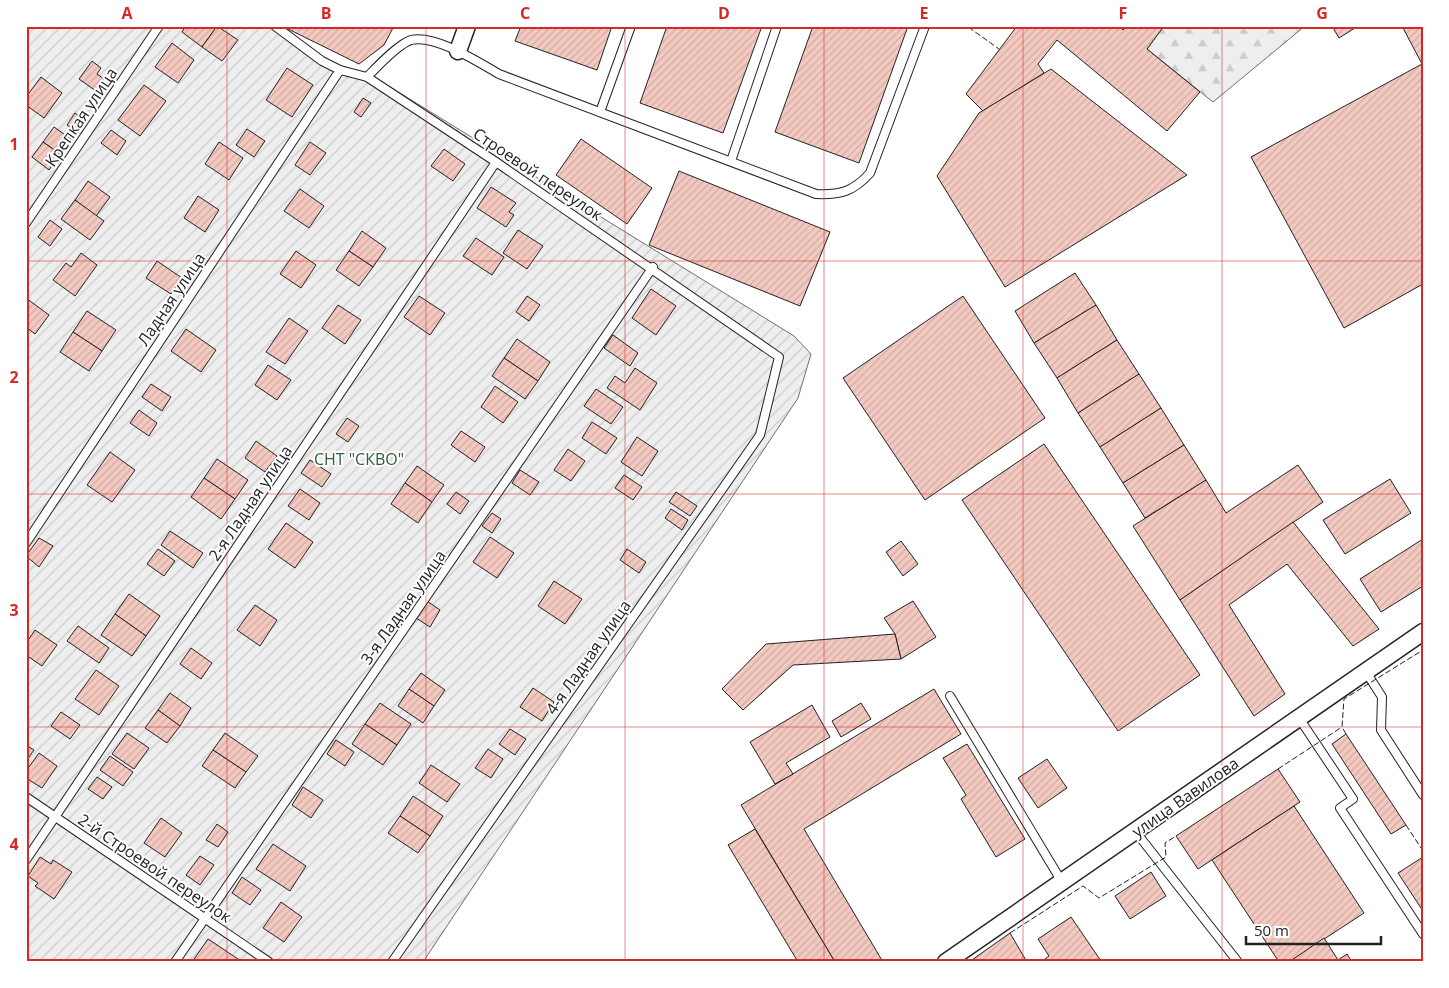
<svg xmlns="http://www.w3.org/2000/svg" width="1449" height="988" font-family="'Open Sans',sans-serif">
	<defs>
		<pattern id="forest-firs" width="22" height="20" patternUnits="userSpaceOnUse" patternTransform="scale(1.25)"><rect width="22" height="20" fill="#eee"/><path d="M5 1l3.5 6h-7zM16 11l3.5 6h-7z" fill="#ccc"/></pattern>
		<pattern id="garden-furrows" width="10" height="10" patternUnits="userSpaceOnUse" patternTransform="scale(1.25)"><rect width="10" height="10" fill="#eee"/><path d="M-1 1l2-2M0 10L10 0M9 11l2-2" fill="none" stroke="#ccc"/></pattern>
		<pattern id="building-hatch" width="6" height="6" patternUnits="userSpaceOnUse" patternTransform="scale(1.25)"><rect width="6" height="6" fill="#f3c9c0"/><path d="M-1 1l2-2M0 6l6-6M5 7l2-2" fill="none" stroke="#d0aca5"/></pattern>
	</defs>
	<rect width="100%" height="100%" fill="#fff"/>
	<polygon fill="url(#forest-firs)" stroke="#6f6f6f" points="1164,26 1305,26 1213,102 1147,49"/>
	<polygon fill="url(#garden-furrows)" stroke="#6f6f6f" points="26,26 280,26 324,60 374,77 794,336 811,354 798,398 423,962 26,962"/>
	<g fill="url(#building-hatch)" stroke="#222">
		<polygon points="186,26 217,26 202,47 182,32"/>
		<polygon points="217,26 238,40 222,61 202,47"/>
		<polygon points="290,26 394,26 384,45 359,64 288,29"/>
		<polygon points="521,26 612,26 597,70 515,41"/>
		<polygon points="667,26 762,26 723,133 640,103"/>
		<polygon points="813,26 908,26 859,163 775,132"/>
		<polygon points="1017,26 1119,26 1123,30 1126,26 1164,26 1147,49 1200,92 1167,131 1057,40 1038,64 1044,73 983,111 966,94"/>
		<polygon points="1332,26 1358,26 1339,38"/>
		<polygon points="1402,26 1423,26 1423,65 1422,64"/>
		<polygon points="172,43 194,60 178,83 155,67"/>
		<polygon points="92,61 101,68 97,74 104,79 96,91 79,79"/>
		<polygon points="1422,64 1423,284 1344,328 1251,157"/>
		<polygon points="287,68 313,85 292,117 266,100"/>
		<polygon points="1051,69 1187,175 1005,287 937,176 979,113"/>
		<polygon points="41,77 62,93 44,118 26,105 26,97"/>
		<polygon points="144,85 166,101 140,136 118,120"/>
		<polygon points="363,98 371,103 361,117 354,112"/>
		<polygon points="75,113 86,121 78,133 67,125"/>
		<polygon points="54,127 71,139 60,154 43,142"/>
		<polygon points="247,129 265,141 254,157 236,145"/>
		<polygon points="111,130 126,141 117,155 101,143"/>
		<polygon points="581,139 652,188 627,224 556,175"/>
		<polygon points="43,142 60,154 49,170 32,157"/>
		<polygon points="219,142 243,158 229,180 205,164"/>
		<polygon points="310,142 326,153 310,175 295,165"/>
		<polygon points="444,149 465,164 453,181 431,166"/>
		<polygon points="679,171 830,232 800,306 649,245"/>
		<polygon points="88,181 110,197 96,216 75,200"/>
		<polygon points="491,187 516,203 509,212 514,215 506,227 477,208"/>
		<polygon points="300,189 324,206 309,228 284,211"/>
		<polygon points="198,196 219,210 205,232 184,218"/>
		<polygon points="75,200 104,221 90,240 61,219"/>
		<polygon points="50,220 62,229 50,246 38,237"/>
		<polygon points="518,230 543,246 527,269 503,253"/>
		<polygon points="362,231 386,248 373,267 349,251"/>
		<polygon points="476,238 504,257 492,275 463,256"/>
		<polygon points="296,251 316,265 301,288 280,274"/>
		<polygon points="349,251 373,267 359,286 336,270"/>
		<polygon points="81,253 97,265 75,296 53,280 66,263 71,267"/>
		<polygon points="157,261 182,278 171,294 146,278"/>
		<polygon points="1075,273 1096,305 1034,343 1015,311"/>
		<polygon points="651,289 676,306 656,335 632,318"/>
		<polygon points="419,296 445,313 430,335 404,317"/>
		<polygon points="527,296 540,305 529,321 516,312"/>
		<polygon points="963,296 1045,418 925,500 843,378"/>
		<polygon points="26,298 49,315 35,334 26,327"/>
		<polygon points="338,305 361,320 345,344 322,328"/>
		<polygon points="1096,305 1117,340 1057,378 1034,343"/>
		<polygon points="87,311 116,330 102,351 73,332"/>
		<polygon points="289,318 308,331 285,364 266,352"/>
		<polygon points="186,329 216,350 201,372 171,351"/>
		<polygon points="73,332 102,351 89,371 60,352"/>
		<polygon points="613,335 638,353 630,366 604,348"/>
		<polygon points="517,339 550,362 538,381 504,358"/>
		<polygon points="1117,340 1139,374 1078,413 1057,378"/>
		<polygon points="504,358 538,381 525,399 492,376"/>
		<polygon points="268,365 291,380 277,400 255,385"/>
		<polygon points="635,368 657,383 640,410 607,388 615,376 625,383"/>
		<polygon points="1139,374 1161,408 1100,447 1078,413"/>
		<polygon points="151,384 171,397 162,411 142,397"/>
		<polygon points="495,386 518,402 503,423 481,407"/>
		<polygon points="596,389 623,407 611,424 584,406"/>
		<polygon points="1161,408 1184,445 1123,483 1100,447"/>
		<polygon points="139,410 157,423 149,436 130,423"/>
		<polygon points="347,418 359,426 348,442 336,434"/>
		<polygon points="592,422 617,438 606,454 582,438"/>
		<polygon points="461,431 485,447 475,462 451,445"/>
		<polygon points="637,437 658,451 642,476 621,462"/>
		<polygon points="256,441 277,456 265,472 245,458"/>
		<polygon points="1044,444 1200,675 1118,731 962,500"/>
		<polygon points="1184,445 1206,480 1145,518 1123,483"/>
		<polygon points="568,449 585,461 571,481 554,470"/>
		<polygon points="110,452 135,470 112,502 87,485"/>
		<polygon points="217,459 248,480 235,499 204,478"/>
		<polygon points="310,460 331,474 322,487 301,473"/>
		<polygon points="1298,465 1323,502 1180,600 1133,526 1206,480 1226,513"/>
		<polygon points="417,466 444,485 432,502 405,483"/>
		<polygon points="520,470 539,482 530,495 512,483"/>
		<polygon points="624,475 642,487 633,500 615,488"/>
		<polygon points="204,478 235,499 221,519 191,497"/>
		<polygon points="1390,479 1411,513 1345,554 1323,520"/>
		<polygon points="405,483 432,502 418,523 391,504"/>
		<polygon points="300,489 320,503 309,520 288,506"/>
		<polygon points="456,492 469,501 460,514 447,504"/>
		<polygon points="676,492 697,506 690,516 669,502"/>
		<polygon points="671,509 688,520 682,530 665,518"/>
		<polygon points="492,513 501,519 492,533 482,526"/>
		<polygon points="1293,522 1379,629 1353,646 1287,564 1229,605 1285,694 1254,716 1180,600"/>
		<polygon points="286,523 313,542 295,568 268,549"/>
		<polygon points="170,531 203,553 193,568 161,545"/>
		<polygon points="490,537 514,553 497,578 473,562"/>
		<polygon points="39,538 53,546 39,567 26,556"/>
		<polygon points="1423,539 1423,586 1381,612 1360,579"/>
		<polygon points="901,541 918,564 903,576 886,552"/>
		<polygon points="158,549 175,561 164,576 147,564"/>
		<polygon points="627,549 646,562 639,573 620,560"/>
		<polygon points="554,581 582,599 565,624 538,606"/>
		<polygon points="129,594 160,616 146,636 115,614"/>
		<polygon points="427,601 440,610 430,627 416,618"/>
		<polygon points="913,601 936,637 901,659 895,634 884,618"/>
		<polygon points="255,605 277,620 260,646 237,630"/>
		<polygon points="115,614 146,636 132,656 101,635"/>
		<polygon points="78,626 109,648 99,663 67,641"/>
		<polygon points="35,630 57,645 42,666 26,655 26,643"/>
		<polygon points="895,634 901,659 793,665 743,710 722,689 766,644"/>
		<polygon points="191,648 212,663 201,679 180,664"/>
		<polygon points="96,670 119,686 99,715 75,699"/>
		<polygon points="421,673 445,690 434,706 409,689"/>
		<polygon points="533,688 554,702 542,721 520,707"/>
		<polygon points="409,689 434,706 423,723 398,706"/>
		<polygon points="934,689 961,734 804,829 883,962 835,962 741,805"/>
		<polygon points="170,693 191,708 180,726 158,710"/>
		<polygon points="380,703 411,724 397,745 365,724"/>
		<polygon points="861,703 871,719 841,737 832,721"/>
		<polygon points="812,705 830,737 786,763 793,774 775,784 750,742"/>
		<polygon points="158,710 180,726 167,743 145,728"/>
		<polygon points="61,712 80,725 70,739 51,726"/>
		<polygon points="365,724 397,745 383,765 352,744"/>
		<polygon points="510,729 526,739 515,755 499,744"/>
		<polygon points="127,733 149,748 134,769 112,754"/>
		<polygon points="225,733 258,756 246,772 213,750"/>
		<polygon points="1346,734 1406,825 1391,834 1332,744"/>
		<polygon points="336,740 354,752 345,766 327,754"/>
		<polygon points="967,744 1025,839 996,857 961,799 966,795 943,758"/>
		<polygon points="26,745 34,750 26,761"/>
		<polygon points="488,749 503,759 491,778 475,768"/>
		<polygon points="213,750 246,772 235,788 202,766"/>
		<polygon points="39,753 57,766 42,788 26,778 26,771"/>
		<polygon points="110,756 133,772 123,786 100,770"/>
		<polygon points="1047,759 1067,788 1038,808 1018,778"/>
		<polygon points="431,765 460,784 447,802 419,783"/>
		<polygon points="1278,769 1300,802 1198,869 1176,836"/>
		<polygon points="97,777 112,787 103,799 88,789"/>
		<polygon points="303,787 323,800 311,818 292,805"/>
		<polygon points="413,796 443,816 430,836 400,816"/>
		<polygon points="1294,806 1364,913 1289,962 1279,962 1212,860"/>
		<polygon points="400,816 430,836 418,853 388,833"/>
		<polygon points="161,818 182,833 165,857 144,843"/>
		<polygon points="217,824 228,832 218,847 206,840"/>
		<polygon points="755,829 835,962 798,962 728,845"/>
		<polygon points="273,844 306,866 290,891 256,869"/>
		<polygon points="200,856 214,865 200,885 186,875"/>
		<polygon points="40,857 51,864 53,860 72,872 54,899 35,886 38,883 28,876"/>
		<polygon points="1423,857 1423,911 1398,873"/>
		<polygon points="1151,872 1166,896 1130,919 1115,896"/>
		<polygon points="242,877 261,890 250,905 232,893"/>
		<polygon points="281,902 302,917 284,942 263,928"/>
		<polygon points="1071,917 1101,961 1041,962 1049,956 1038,939"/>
		<polygon points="1010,933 1027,962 969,962"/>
		<polygon points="1324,938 1338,960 1347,954 1352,962 1289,962"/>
		<polygon points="208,939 238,959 236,962 192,962"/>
	</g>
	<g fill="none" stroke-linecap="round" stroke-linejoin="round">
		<g stroke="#222" stroke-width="10">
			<g id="lane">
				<polyline points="275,26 322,61 340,70 367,77 496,162 779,357 760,435 392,962"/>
				<path d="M367,77c9,-9 31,-33 44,-37 24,-6 67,22 88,34l317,120c24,1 37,-2 54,-21l55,-147"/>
				<polyline points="600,112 631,26"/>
				<polyline points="731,161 777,26"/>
				<polyline points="26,223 159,26"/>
				<polyline points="26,543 340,70"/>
				<polyline points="1366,672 1382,697 1381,730 1423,795"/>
				<polyline points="950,696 1062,882"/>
				<polyline points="1299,718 1353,799 1340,808 1423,934"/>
				<polyline points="26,797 269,962"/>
				<polyline points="1135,831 1238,962"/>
				<polyline points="26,860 496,162"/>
				<polyline points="175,962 653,267"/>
			</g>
		</g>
		<g stroke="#222" stroke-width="19">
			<g id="street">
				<polyline points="458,51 467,26"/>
				<polyline points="946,962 1423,632"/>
			</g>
		</g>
		<use href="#lane" stroke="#fff" stroke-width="8"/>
		<use href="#street" stroke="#fff" stroke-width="16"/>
		<g stroke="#222" stroke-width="1" stroke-dasharray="6 2.5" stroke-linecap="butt">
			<polyline points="972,26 971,29 999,49"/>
			<polyline points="1346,734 1342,727 1344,699 1423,650"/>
			<polyline points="1278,769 1342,727"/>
			<polyline points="1406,825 1423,851"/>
			<polyline points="1010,933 1083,886 1099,898 1166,857 1165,843 1176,836"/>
		</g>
	</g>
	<path fill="none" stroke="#d62828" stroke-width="1" stroke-opacity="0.55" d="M227,26v936M426,26v936M625,26v936M824,26v936M1023,26v936M1222,26v936M26,261h1397M26,494h1397M26,727h1397"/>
	<g text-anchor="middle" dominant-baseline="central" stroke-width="4" stroke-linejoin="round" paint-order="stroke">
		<g font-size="16" fill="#222" stroke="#fff">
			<text transform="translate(81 117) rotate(-56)">Крепкая улица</text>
			<text transform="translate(538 174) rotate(34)">Строевой переулок</text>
			<text transform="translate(171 299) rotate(-56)">Ладная улица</text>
			<text transform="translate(250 503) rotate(-56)">2-я Ладная улица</text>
			<text transform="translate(403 607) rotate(-55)">3-я Ладная улица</text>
			<text transform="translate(588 657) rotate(-55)">4-я Ладная улица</text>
			<text transform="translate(1185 797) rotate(-35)">улица Вавилова</text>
			<text transform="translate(155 868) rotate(34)">2-й Строевой переулок</text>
		</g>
		<g font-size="16" fill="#2f5e38" stroke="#fff">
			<text x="359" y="459">СНТ "СКВО"</text>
		</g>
	</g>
	<rect width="1449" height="988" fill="none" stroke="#ffffff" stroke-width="55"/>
	<path d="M1246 936v8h135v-8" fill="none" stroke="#222222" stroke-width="2.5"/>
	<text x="1254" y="936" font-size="15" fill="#222222" stroke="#ffffff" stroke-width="4" paint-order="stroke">50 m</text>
	<rect x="28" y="28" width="1394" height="932" fill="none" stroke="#d62828" stroke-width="2"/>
	<g font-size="16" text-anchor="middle" font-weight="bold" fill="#d62828">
		<text x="127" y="19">A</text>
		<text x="326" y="19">B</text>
		<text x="525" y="19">C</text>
		<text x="724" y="19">D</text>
		<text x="924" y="19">E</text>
		<text x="1123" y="19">F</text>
		<text x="1322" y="19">G</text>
		<text x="14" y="150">1</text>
		<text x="14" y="383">2</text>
		<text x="14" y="616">3</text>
		<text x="14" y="850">4</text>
	</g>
</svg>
